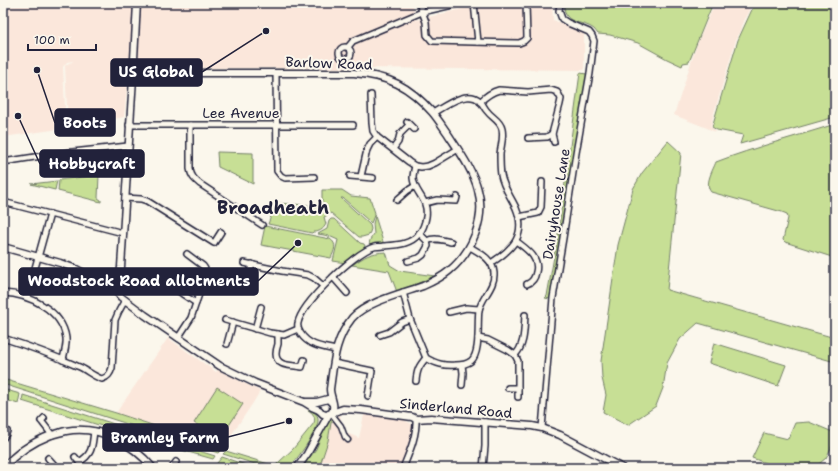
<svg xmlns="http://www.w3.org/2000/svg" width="838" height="471" font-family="'Shantell Sans',sans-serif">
	<rect width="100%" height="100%" fill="#fbf7ec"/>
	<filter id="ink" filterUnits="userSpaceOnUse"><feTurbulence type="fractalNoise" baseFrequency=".025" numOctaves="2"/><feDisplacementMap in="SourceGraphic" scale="8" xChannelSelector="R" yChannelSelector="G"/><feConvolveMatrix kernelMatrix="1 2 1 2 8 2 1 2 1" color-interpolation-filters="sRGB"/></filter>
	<g filter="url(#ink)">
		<g fill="#fbe7db">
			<polygon points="28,3 412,3 417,20 485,3 552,3 553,20 584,33 584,70 360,68 129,68 124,117 68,128 65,66 69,63 72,62 73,61 67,62 63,67 66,128 3,137 3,7"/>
			<polygon points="715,3 752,3 736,40 714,113 711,127 716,131 715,132 707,128 674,115 697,44"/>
			<polygon points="168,338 216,372 218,370 260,391 253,403 221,450 173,432 116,413"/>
			<polygon points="340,414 342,427 345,432 349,434 359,438 364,415 395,418 404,420 414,425 401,468 319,468 328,441 331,423 335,418"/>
		</g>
		<g fill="#c7df95" stroke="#748068">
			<path d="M565,3h148l-24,59 -6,1 -1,3 -15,-7 -29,-16 -28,-8 -12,-1c-1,-2 -3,-3 -4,-5 -12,-9 -33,-4 -29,-26z"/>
			<polygon points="755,3 835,3 835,117 740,144 743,135 717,130 712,127 738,40"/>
			<polygon points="580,73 587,74 550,299 545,298 547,296 558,234"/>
			<path d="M835,124v134l-50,-16 -2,-2 5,-22 -1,-4 -5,-2 -71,-20c-7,-8 2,-22 5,-30 39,-15 79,-25 119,-38z"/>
			<polygon points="668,141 681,153 667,290 835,338 835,362 698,323 680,339 667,363 663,388 656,406 628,425 603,412 606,395 602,378 601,361 618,245 633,189 642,173"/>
			<polygon points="217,152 253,153 253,184 218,167"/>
			<polygon points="99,175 98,198 101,200 101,202 58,191 59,180"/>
			<polygon points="57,181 55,190 31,184"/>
			<path d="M322,190h20l9,6 19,2 5,15 -4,10 -28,-25h-2l29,27 1,4 -2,6 -7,2h-3l-28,-24 -7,4 2,7c-3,6 -7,8 -13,8l-1,1 -44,-9 8,-21 46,3z"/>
			<path d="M375,216l9,29 -12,1 -2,-1c-2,-4 2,-8 4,-11l-1,-10z"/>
			<polygon points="331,219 334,219 360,243 364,244 365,246 363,249 346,263 333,261 338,240 329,236 318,234 327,229 329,221"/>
			<path d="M265,226l65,13c8,5 4,12 1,19l-70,-13z"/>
			<path d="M386,252l4,13 10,6 35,5 -38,16 -8,-21 -37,-6c14,-9 17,-12 34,-13z"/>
			<polygon points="714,343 786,365 778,386 709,363"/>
			<polygon points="3,379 116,413 173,432 221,450 218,453 3,384"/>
			<polygon points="217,387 243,404 220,439 194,423"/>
			<polygon points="3,389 20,394 18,404 3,399"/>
			<polygon points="23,395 215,456 213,459 156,443 22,401"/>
			<path d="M309,409c5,3 10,6 9,12 0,9 -22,40 -29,47h-21l-45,-14 3,-3 49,15 4,-4 14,-13 21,-26c2,-6 -1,-10 -6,-13z"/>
			<polygon points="330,420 333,420 331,423 328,441 319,468 302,468 316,449 327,422"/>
			<polygon points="809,422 835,433 835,440 826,458 814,468 779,468 752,458 764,433 788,439 795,423"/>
			<polygon points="222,457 255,468 213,468"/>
		</g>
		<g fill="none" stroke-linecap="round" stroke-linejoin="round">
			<g stroke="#22223b" stroke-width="7">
				<polyline id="pedestrian" points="331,413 341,426 345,437 348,440"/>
			</g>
			<g stroke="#22223b" stroke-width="8">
				<g id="minor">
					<polyline points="419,3 426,22 427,35 432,41 519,43 524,41 527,38 526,3"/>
					<polyline points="474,3 478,42"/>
					<circle cx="345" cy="53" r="6"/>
					<polyline points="348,47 353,41 422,12 461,3"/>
					<polyline points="276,73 277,171 281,176 285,178 314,177"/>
					<polyline points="371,95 372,123 373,131 377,137 409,162 415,166 421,167 428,166 435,163 458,149"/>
					<path d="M480,102c6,-6 11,-10 19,-12l29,2 23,-2 6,2 2,3 2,4 -1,5 -8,30 -5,3 -19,1"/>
					<path d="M433,113c12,-7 34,-24 47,-12 3,3 4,7 7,10 5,7 13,9 15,18 2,9 -1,16 -2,25 0,6 0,14 1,21 2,12 10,22 15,33 11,27 -3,41 -25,55"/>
					<polyline points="407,122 414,129"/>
					<polyline points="129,125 353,125"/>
					<path d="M190,125v44c1,7 4,10 10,15l62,41"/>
					<polyline points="552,134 554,142"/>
					<polyline points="393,149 398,142 400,134 409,125"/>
					<polyline points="3,162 54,154 128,146"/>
					<polyline points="350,176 373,178"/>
					<polyline points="361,176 367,150 370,144 377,137"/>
					<polyline points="125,198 141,199 147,201 214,243 221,232"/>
					<polyline points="397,200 407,191 415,186"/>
					<polyline points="3,202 123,233"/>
					<polyline points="425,203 437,200 456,201 457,197"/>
					<polyline points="519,217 538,213 541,207 542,182"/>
					<path d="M427,241c7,-4 16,-1 24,1"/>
					<path d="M516,241c10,8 24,16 20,31 -1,6 -3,10 -9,12"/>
					<polyline points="408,261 419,258 423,255 428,246 427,241 419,233"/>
					<polyline points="244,263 282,271 308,275 314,278 323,286"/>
					<polyline points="333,277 347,293"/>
					<polyline points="165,280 184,295 196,303"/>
					<polyline points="248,281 252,264"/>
					<path d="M403,292l7,27 16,39c11,6 18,8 30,7 4,0 11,-1 15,-4 10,-8 6,-39 8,-51 3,-13 16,-23 15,-37 -1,-14 -14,-20 -24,-26"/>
					<path d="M3,293c26,1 59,17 63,45 1,7 -2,15 -3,22"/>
					<polyline points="27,297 50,214"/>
					<polyline points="449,312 466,308 479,309"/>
					<polyline points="225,320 270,333 284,335 298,329"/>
					<polyline points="255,329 261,307"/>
					<path d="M278,334c0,3 0,7 0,10 -1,3 -2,6 -2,10 0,13 16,11 26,13l2,-7"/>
					<polyline points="380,335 389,332 402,322 410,319"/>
					<path d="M3,338c25,8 50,17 74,28 9,3 15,10 25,13 6,-2 8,-5 10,-11l3,-48 4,-9 6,-11"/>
					<polyline points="178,338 191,318 205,276 205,269 203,266 187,254"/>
					<polyline points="478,338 488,340 508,350 515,355 518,361 518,397"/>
					<polyline points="227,344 233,322"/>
					<path d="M336,350c-13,-3 -27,-4 -35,-16 -2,-3 -4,-7 -3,-11 3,-19 57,-71 76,-76 2,-1 6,0 9,-1 13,-1 27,-1 36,-12 4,-5 6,-11 7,-17 3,-18 -12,-24 -13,-39 0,-4 1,-8 2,-12"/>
					<path d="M515,355c10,-10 9,-26 10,-40"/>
					<polyline points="334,363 372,371 368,396"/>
					<path d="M416,381c1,-11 3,-15 10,-23"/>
					<polyline points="462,385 463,373 462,365"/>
					<polyline points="508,388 518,388"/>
					<polyline points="44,418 41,421 42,422 52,435"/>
					<polyline points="542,428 553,298 563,238 576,153 590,73 594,41 592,36 589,32 568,23 562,19 559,11 560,3"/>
					<polyline points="3,438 6,434 7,431 4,429"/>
					<polyline points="75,457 82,466"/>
					<polyline points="48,458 57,468"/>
					<path d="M79,462c14,-8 13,-16 15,-31"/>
					<polyline points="172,468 176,462"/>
					<path d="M403,468c6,-15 14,-32 13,-49"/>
					<polyline points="483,468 485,446 485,422"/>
				</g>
			</g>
			<g stroke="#22223b" stroke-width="9">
				<g id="tertiary">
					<path d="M135,73h219c35,3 55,13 78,39 6,7 11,15 16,22 11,17 25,36 30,56 8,29 -6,62 -29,81 -7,6 -17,11 -26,15 -20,7 -57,16 -71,32 -18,23 -18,44 -22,71 0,8 6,16 2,23"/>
					<polyline points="3,247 60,263 76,269 91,277 110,289 116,291 121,297 145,315 220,366 255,383 304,402 312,407 319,410"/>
					<polyline points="116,291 119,284 121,267 133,78 135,73 134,59 137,3"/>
					<polyline points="306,402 317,402 328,399 332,403"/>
					<polyline points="320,411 323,414 326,415 343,409 361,410 412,417 416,419 431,418 532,426 542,428 560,435 622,468"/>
					<path d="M3,468c13,-15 30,-26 48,-33 5,-1 10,-3 15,-4 34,-6 66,12 87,37"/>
					<polyline points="297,468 307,454 329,414"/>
				</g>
			</g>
			<use href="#pedestrian" stroke="#fbf7ec" stroke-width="4"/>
			<use href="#minor" stroke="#fbf7ec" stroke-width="5"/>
			<use href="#tertiary" stroke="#fbf7ec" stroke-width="6"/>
		</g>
	</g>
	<g text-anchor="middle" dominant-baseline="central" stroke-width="4" stroke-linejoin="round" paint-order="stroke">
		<g font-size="14" fill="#22223b" stroke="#fbf7ec">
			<text transform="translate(329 63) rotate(2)">Barlow Road</text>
			<text x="241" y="113">Lee Avenue</text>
			<text transform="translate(556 204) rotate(-81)">Dairyhouse Lane</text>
			<text transform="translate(456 408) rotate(5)">Sinderland Road</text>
		</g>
		<g font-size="18" font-weight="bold" fill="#22223b" stroke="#fbf7ec">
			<text x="273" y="208">Broadheath</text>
		</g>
	</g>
	<path fill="none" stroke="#22223b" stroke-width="1.5" d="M266 31L202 72M37 70L55 123M18 116L40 164M298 243L258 281M289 421L228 437"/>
	<g fill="#22223b" stroke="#fbf7ec" stroke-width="1.5">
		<circle cx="266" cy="31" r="4"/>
		<circle cx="37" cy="70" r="4"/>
		<circle cx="18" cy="116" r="4"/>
		<circle cx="298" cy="243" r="4"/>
		<circle cx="289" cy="421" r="4"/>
	</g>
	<g fill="#22223b" stroke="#22223b" stroke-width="1.5">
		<rect x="111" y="59" width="91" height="27" rx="4"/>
		<rect x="55" y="109" width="60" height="27" rx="4"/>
		<rect x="40" y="150" width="104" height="27" rx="4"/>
		<rect x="19" y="268" width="239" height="27" rx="4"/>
		<rect x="103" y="424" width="125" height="27" rx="4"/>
	</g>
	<g font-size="15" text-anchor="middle" font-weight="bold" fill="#fff">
		<text x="156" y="77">US Global</text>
		<text x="85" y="128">Boots</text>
		<text x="92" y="169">Hobbycraft</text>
		<text x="139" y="286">Woodstock Road allotments</text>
		<text x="165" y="443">Bramley Farm</text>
	</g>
	<rect width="838" height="471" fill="none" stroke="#fbf7ec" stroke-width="16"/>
	<rect x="8" y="8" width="822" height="455" fill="none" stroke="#22223b" stroke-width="1.5" filter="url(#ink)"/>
	<path d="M28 44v6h68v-6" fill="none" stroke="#22223b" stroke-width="2"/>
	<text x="34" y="44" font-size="12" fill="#22223b" stroke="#fbf7ec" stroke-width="3" paint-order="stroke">100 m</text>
</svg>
